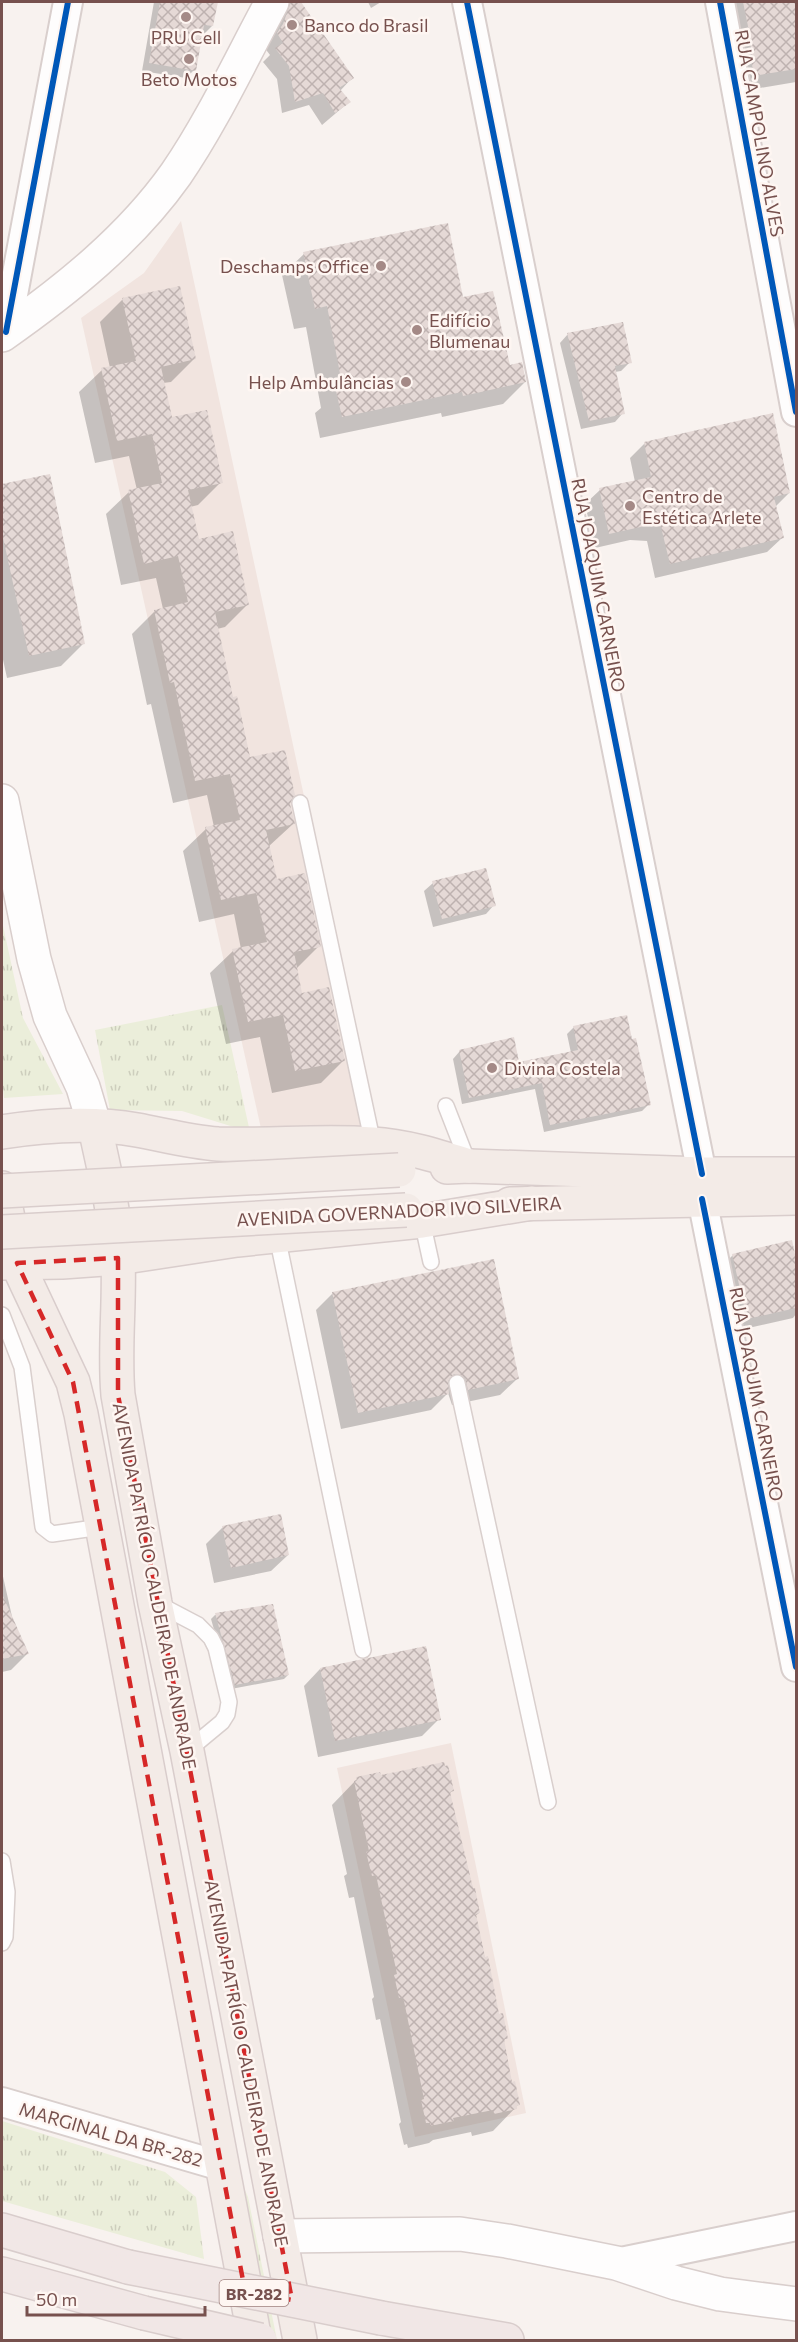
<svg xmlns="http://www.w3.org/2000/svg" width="798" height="2342" font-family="Commissioner,sans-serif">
	<defs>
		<pattern id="grass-tufts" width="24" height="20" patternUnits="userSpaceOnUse" patternTransform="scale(1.5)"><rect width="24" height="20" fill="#ebeeda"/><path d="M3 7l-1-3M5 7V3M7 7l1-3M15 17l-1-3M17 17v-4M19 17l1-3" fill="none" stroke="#cdcebd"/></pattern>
		<pattern id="building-cross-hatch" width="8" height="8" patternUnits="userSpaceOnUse" patternTransform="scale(1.5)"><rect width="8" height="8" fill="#e5d9d6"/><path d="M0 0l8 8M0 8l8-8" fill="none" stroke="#beb2b0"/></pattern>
	</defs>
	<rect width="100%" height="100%" fill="#f8f2ef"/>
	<g fill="#f1e4df">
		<polygon points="181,221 376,1133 262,1133 81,318 144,273"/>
		<polygon points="451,1743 526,2113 415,2137 337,1768"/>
	</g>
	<g fill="url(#grass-tufts)">
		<polygon points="2,921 23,1018 63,1094 4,1098 2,1080"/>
		<polygon points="222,1005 250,1132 182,1111 110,1110 95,1030"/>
		<polygon points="2,2121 165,2172 196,2197 204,2259 2,2201"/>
		<polygon points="244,2188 248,2197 277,2340 265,2340 234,2189"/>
	</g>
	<g fill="#0003">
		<polygon points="154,2 217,2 212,26 204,34 201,33 194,70 186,78 142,71"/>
		<polygon points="283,2 299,2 352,78 340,91 349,102 322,125 309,105 282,113 277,79 263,62 270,55 264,47"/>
		<polygon points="368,2 381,2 371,8"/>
		<polygon points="723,2 796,2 796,21 789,31 796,30 796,82 736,92"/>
		<polygon points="304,254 462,299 509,367 525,382 503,404 442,417 441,413 320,438 315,413 321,408 306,327 294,329 282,275"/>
		<polygon points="123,299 194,359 171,382 163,383 171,418 221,482 198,505 190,507 198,541 248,604 225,627 217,629 232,699 249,759 289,804 293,824 268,847 276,881 319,946 296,969 301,995 344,1060 321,1083 272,1093 260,1037 226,1044 210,973 233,951 241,949 234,914 199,922 183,851 206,829 214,827 207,795 173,803 151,704 147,705 132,634 155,611 163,609 156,578 121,585 106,514 129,492 137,490 129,456 95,463 79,392 102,370 110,368 100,322"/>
		<polygon points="568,334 630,362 621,371 615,372 623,413 615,422 581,429 560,343"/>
		<polygon points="645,443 789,493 775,507 782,538 767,552 655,578 647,541 630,540 595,548 585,504 600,490 635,482 630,458"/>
		<polygon points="49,475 84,643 61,666 7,678 2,655 2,486"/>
		<polygon points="433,883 494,905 486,914 433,927 424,891"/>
		<polygon points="574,1027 649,1104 642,1111 544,1132 535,1089 462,1104 453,1059 460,1051 518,1064 571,1053 567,1034"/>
		<polygon points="791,1242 796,1266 796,1314 793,1318 735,1331 720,1268 733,1255"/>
		<polygon points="333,1293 517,1379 500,1395 452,1405 448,1393 431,1410 341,1429 316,1310"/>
		<polygon points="223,1527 288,1555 271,1571 214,1583 206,1544"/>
		<polygon points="2,1572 13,1621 27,1654 11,1670 2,1672"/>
		<polygon points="272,1605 288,1675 284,1679 231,1689 211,1619 215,1615"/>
		<polygon points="320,1669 439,1719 422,1736 318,1757 304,1686"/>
		<polygon points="380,1777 452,1791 449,1794 479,1913 475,1916 498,2015 506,2038 503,2042 511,2084 519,2104 493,2131 472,2136 471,2132 433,2140 429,2143 408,2148 407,2144 404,2145 399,2124 401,2122 381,2024 380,2019 376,2020 372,1999 374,1997 354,1897 349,1898 344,1876 347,1874 332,1805 357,1779"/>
	</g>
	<g fill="url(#building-cross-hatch)">
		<polygon points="160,2 218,2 213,26 204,25 196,71 149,63"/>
		<polygon points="291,2 301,2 354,78 339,88 351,102 335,113 323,93 295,102 289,66 275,48 283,43 277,33 283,24"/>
		<polygon points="743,2 796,2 796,69 753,76 750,36"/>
		<polygon points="448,223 463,297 493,291 510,365 522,362 526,382 463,396 462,392 342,417 336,391 343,389 327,306 315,309 303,252"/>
		<polygon points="180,286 196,359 161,367 172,417 207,410 223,483 188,490 199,539 233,531 249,605 215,612 233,697 237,696 250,757 285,750 295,795 290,804 295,824 266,830 277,879 305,873 321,947 294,952 302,993 329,987 345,1061 295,1071 283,1015 248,1022 232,949 267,942 256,893 221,900 205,827 240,820 230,774 195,781 174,682 170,683 154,610 188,602 178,556 144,564 128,490 162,483 152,434 117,441 101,368 136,361 122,298"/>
		<polygon points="623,322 632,363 615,366 625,414 589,421 567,333"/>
		<polygon points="773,413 790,493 774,497 784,538 670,564 661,527 645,526 609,534 599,488 651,477 644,442"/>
		<polygon points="50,474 85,644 29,656 2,533 2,484"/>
		<polygon points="486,868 496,906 442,919 432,881"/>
		<polygon points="627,1015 632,1039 636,1038 651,1105 550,1125 542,1083 469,1098 459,1050 514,1037 519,1062 578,1050 573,1026"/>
		<polygon points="792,1240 796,1259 796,1308 747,1319 732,1254"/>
		<polygon points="494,1259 519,1379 468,1390 465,1377 454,1374 448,1381 449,1394 358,1413 332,1292"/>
		<polygon points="281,1514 289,1555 231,1568 222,1526"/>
		<polygon points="2,1594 29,1654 2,1659"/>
		<polygon points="273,1604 289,1675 235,1685 215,1613"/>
		<polygon points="426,1646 441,1720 335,1741 320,1668"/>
		<polygon points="444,1762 445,1766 448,1765 454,1791 450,1792 473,1888 475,1888 480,1913 476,1914 485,1957 488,1956 499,2014 503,2013 508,2039 504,2039 512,2082 515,2081 520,2105 517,2106 517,2109 494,2114 493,2110 453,2118 454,2121 430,2126 430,2123 426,2123 421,2100 424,2099 404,2001 402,1997 399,1998 394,1975 397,1974 376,1875 372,1876 366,1852 369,1851 354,1781 357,1780 356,1777 380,1772 381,1775"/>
	</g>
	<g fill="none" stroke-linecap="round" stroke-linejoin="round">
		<g stroke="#d9cfcd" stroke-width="18">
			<g id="lane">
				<polyline points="300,803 373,1144"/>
				<polyline points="446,1106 469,1165"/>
				<polyline points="422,1221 431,1262"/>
				<polyline points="277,1236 363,1650"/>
				<polyline points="2,1315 22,1367 43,1527 52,1534 101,1527"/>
				<polyline points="457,1383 548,1802"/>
				<polyline points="158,1604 198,1625 211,1638 216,1648 229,1702 227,1714 222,1722 187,1751"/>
				<polyline points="2,1861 7,1892 5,1937 2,1943"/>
			</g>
		</g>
		<g stroke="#d9cfcd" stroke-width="32">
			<g id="street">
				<polyline points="467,2 702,1174"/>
				<polyline points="720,2 796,412"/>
				<polyline points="6,332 68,2"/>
				<polyline points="702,1199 796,1667"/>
				<polyline points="2,2102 221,2166"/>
				<polyline points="616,2263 796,2226"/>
			</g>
		</g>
		<g stroke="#d9cecc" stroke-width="36">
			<g id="secondary">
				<path d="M2,335c64,-45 128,-96 174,-161 37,-54 65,-115 96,-172"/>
				<polyline points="2,801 34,959 50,1016 83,1087 95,1127"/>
				<polyline points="280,2236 460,2234 507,2241 616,2263 676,2283 720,2294 796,2304"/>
			</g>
		</g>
		<g stroke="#d9cdcc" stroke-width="36">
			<g id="primary">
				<path d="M95,1127c9,43 20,86 23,131 2,46 -4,91 0,137l37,208 32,148 113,589"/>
				<path d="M2,1132c43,-7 91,-10 135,-2 27,5 54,12 81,14 51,2 103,-4 154,0 34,2 65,12 97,22"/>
				<polyline points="447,1167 469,1166 702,1174 796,1174"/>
				<polyline points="2,1188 17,1263 73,1382 81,1414 255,2340"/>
				<polyline points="510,1204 796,1198"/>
				<polyline points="2,1263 62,1262 118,1258 237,1240 422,1221 532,1203"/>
			</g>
		</g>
		<g stroke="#d9cdcc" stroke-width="36">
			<g id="highway">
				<polyline points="2,2230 128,2267"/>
				<polyline points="2,2274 144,2313"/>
				<polyline points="381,2318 507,2340"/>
			</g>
		</g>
		<use href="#lane" stroke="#fefdfd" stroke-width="15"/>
		<use href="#street" stroke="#fefdfd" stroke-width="28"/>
		<use href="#secondary" stroke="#fefdfd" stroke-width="33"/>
		<use href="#primary" stroke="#f3ebe7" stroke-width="33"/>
		<use href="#highway" stroke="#f1e7e6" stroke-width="33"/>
		<g stroke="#d9cdcc" stroke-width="36" stroke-linecap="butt">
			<g id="primary-bridge">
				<polyline points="2,1191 399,1170"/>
				<polyline points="2,1232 406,1210"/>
			</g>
		</g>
		<g stroke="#d9cdcc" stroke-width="36" stroke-linecap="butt">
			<g id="highway-bridge">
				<polyline points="128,2267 381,2318"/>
				<polyline points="144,2313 260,2340"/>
			</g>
		</g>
		<use href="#primary-bridge" stroke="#f3ebe7" stroke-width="33"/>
		<use href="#highway-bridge" stroke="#f1e7e6" stroke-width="33"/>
		<g stroke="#fef6f2" stroke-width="10">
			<g id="cycleway">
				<polyline points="467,2 702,1174"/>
				<polyline points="720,2 796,412"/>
				<polyline points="6,332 68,2"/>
				<polyline points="702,1199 796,1667"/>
			</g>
		</g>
		<use href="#cycleway" stroke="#0057b8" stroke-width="6"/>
	</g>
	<path fill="none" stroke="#d62828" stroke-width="4.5" stroke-dasharray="12 8" stroke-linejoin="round" d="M118,1258v137l174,905 -47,-9 -172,-909 -56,-119z"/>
	<g fill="#a48986" stroke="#fef6f2" stroke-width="2">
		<circle cx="186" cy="17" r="6"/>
		<circle cx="292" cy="25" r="6"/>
		<circle cx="189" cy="59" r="6"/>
		<circle cx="381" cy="266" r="6"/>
		<circle cx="417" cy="330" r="6"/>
		<circle cx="406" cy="382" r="6"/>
		<circle cx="630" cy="506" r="6"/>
		<circle cx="492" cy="1068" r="6"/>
	</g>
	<g text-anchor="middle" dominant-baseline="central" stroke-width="5" stroke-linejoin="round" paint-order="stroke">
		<rect fill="#fef6f2" stroke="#a0827f" stroke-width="1.5" x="219.5" y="2280" width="69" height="26" rx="4.5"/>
		<g font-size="16" font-weight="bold" fill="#77514e">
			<text x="254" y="2293">BR-282</text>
		</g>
		<g font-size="18" fill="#77514e" stroke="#fef6f2" text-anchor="start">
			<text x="304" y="25">Banco do Brasil</text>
			<text x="186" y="37" text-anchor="middle">PRU Cell</text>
			<text x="189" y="79" text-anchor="middle">Beto Motos</text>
			<text x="369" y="266" text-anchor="end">Deschamps Office</text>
			<text x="429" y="320">Edifício<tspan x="429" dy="21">Blumenau</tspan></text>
			<text x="394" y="382" text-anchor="end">Help Ambulâncias</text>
			<text x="642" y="496">Centro de<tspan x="642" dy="21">Estética Arlete</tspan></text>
			<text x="504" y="1068">Divina Costela</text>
		</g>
		<g font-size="18" fill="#77514e" stroke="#fef6f2">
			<text transform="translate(760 133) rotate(80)">RUA CAMPOLINO ALVES</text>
			<text transform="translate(599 585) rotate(79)">RUA JOAQUIM CARNEIRO</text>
			<text transform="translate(399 1211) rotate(-3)">AVENIDA GOVERNADOR IVO SILVEIRA</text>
			<text transform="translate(757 1394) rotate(79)">RUA JOAQUIM CARNEIRO</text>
			<text transform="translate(155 1586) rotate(79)">AVENIDA PATRÍCIO CALDEIRA DE ANDRADE</text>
			<text transform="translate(247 2063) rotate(79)">AVENIDA PATRÍCIO CALDEIRA DE ANDRADE</text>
			<text transform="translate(111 2134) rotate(16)">MARGINAL DA BR-282</text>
		</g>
	</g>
	<rect width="798" height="2342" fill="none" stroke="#77514e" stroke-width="6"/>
	<path d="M27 2306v9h178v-9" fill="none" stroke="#77514e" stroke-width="3"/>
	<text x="36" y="2306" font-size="18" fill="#77514e" stroke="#fef6f2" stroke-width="4.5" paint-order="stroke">50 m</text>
</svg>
